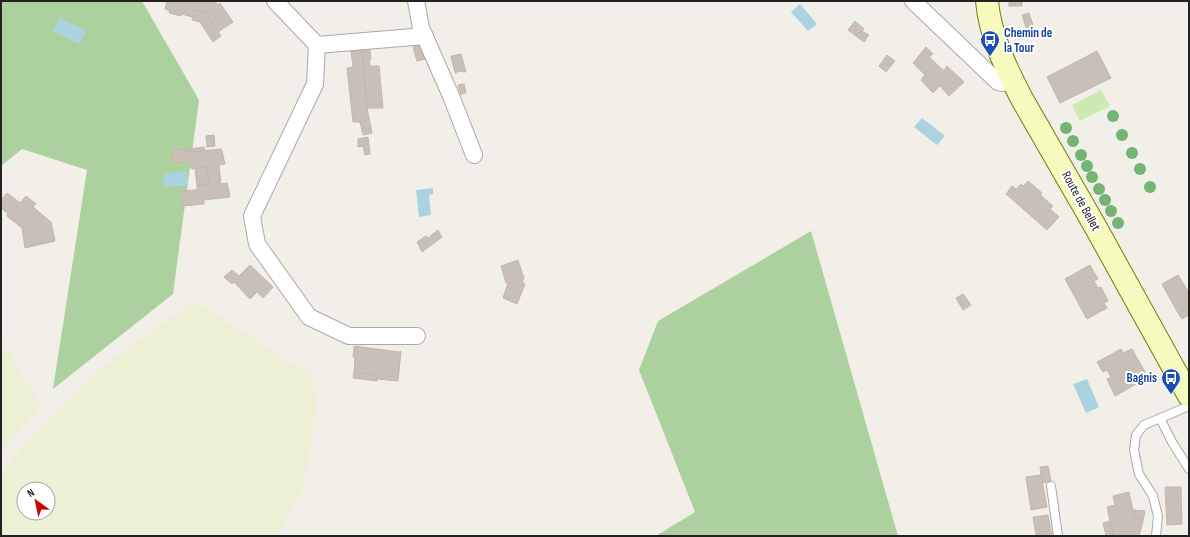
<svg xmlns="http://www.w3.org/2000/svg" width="1190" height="537" font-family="'Sofia Sans Condensed',sans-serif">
	<rect width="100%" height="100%" fill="#f2efe9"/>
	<g fill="#eef0d5" fill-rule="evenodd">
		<path d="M194,301l116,74 6,26 -6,49 -9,45 -24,41h-276v-62l24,-30 80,-79zM24,489h24v24h-24z"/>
		<polygon points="1,340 18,365 40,407 1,451"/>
	</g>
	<polygon fill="#cdebb0" points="1101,90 1110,106 1080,121 1072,105"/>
	<g fill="#add19e">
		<polygon points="1,1 142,1 199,100 173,294 53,389 87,170 22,149 1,166"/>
		<polygon points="811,231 898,536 656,536 695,512 639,370 658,321"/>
	</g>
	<g fill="#aad3df">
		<polygon points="800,4 817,24 808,31 791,12"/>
		<polygon points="60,18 86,31 79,44 53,31"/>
		<polygon points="922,118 945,136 937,145 914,127"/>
		<polygon points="186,171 188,185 164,187 163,174"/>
		<polygon points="433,188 433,194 429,195 431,215 419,217 416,190"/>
		<polygon points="1087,379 1099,407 1086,413 1073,384"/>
	</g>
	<g fill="#c7bfb8" stroke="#c4b6ab">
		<polygon points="167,1 215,1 218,5 220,3 233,22 218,32 206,13 194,10 192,17 182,14 181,16 169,13 170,11 165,9"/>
		<rect x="1009" y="1" width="13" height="5"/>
		<polygon points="194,10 206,13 221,36 213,42 200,22 192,20"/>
		<polygon points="1029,13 1034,28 1027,31 1022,15"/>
		<polygon points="855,21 864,29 856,36 848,30"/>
		<polygon points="862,31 869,35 864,42 856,36"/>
		<polygon points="420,45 425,59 417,61 413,47"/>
		<polygon points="926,47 933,54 929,57 944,71 947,66 964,82 949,96 940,86 933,93 921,80 925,75 913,63"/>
		<polygon points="362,49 367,108 372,133 363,135 360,122 353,122 347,68 353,67 351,51"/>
		<polygon points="362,49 370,49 371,59 369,59 370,66 379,66 383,108 367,108"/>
		<polygon points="1097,51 1111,78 1060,103 1047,77"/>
		<polygon points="461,54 466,72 459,71 455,73 451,56"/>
		<polygon points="887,55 895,61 886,72 879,66"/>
		<polygon points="464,84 466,93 464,93 461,95 458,85"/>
		<polygon points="214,135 215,146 207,147 206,136"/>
		<polygon points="368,137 370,154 365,155 363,146 358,147 358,139"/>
		<polygon points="204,147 205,151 190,152 189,149"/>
		<polygon points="189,149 190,152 221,149 222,151 225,164 219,165 221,184 227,183 230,197 204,200 204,204 183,206 181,191 197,190 197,186 209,184 207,167 192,169 187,162 174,163 172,150"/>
		<polygon points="207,167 209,184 197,186 195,168"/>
		<polygon points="1028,181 1042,193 1040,195 1053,206 1050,209 1059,217 1047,230 1006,194 1012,186 1016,189 1021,184 1023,186"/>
		<polygon points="7,193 20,203 26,196 36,204 33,207 51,222 55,241 25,248 22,228 7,216 8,214 1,208 1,200"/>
		<polygon points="438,230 442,237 422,252 417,242 426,236 428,238"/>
		<polygon points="518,260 524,278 522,282 525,284 517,304 503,298 508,283 506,283 501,266"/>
		<polygon points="250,265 273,287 263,298 257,292 250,299 234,282 232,284 224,277 232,270 239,276"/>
		<polygon points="1090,265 1098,279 1094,281 1098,288 1101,287 1108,301 1104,303 1107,308 1087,319 1065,279"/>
		<polygon points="1178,275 1189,293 1189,307 1178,313 1162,284"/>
		<polygon points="963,294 971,305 963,310 956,298"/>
		<polygon points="1189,307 1189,315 1182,319 1178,313"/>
		<polygon points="354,346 399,352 401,351 398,381 378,379 378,375 354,372 355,357 353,357"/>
		<polygon points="1121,349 1123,353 1132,349 1148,377 1115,396 1107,379 1111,377 1107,370 1103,372 1097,362"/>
		<polygon points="354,372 378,375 377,381 353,378"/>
		<polygon points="1048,466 1051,481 1042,483 1040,467"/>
		<polygon points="1041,475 1047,507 1031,510 1026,477"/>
		<polygon points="1165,487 1181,487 1182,524 1167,525"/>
		<polygon points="1129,492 1135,519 1143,521 1139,536 1113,536 1107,507 1115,505 1113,496"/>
		<polygon points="1133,510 1145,511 1143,521 1135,519"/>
		<polygon points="1048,515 1052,536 1036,536 1033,517"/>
		<polygon points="1110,521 1113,536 1106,536 1103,523"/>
	</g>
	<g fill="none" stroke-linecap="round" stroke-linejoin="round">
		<g stroke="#a9a9a9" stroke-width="10">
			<g id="service">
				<polyline points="1160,418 1172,442 1189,469"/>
				<polyline points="1051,486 1058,536"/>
				<polyline points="1156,536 1158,516 1153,496 1139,474 1134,450 1136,435 1144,425 1189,406"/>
			</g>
		</g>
		<g stroke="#a9a9a9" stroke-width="18">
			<g id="minor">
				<polyline points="275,1 317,45 315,84 252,216 257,244 309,317 349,336 417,336"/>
				<polyline points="416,1 421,28 451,96 474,155"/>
				<polyline points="913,1 998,82 1002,83 1012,79"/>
				<polyline points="317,45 425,36"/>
			</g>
		</g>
		<g stroke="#707d05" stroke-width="24">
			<path id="secondary" d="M987,1c3,35 19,67 35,98l73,127 94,170"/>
		</g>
		<use href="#service" stroke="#fff" stroke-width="8"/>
		<use href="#minor" stroke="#fff" stroke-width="16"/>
		<use href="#secondary" stroke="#f7fabf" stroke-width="22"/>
	</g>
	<g fill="#74b475">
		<circle cx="1113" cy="116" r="6"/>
		<circle cx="1066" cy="128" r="6"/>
		<circle cx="1122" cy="135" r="6"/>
		<circle cx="1073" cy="141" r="6"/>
		<circle cx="1132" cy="153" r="6"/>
		<circle cx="1081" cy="155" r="6"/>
		<circle cx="1087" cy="166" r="6"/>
		<circle cx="1140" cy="169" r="6"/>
		<circle cx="1092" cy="177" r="6"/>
		<circle cx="1150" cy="187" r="6"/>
		<circle cx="1099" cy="189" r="6"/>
		<circle cx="1105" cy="200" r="6"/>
		<circle cx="1111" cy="211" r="6"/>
		<circle cx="1118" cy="223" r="6"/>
	</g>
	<defs>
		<g id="bus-pin" transform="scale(1)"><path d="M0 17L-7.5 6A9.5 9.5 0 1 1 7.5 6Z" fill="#1a4fb4" stroke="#fff"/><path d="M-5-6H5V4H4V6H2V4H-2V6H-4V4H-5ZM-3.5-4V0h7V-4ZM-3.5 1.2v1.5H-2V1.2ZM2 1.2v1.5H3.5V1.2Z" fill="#fff"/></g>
	</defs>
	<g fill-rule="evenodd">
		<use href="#bus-pin" x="990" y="40"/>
		<use href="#bus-pin" x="1171" y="378"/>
	</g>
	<g text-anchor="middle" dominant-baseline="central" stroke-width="4" stroke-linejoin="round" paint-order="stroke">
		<g font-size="13" font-weight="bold" fill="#164399" stroke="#fff" text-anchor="start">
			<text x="1004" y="33">Chemin de<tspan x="1004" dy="15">la Tour</tspan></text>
			<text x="1157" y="378" text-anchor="end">Bagnis</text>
		</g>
		<g font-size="13" fill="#222" stroke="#fff">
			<text transform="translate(1081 201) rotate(61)">Route de Bellet</text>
		</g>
	</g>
	<rect width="1190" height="537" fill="none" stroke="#222222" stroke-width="4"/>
	<g transform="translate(36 501) rotate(327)"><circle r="19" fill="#ffffff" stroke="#a7a7a7"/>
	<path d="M0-3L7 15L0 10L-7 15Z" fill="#d40000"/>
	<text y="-6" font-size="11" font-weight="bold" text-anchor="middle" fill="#222222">N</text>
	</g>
</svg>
